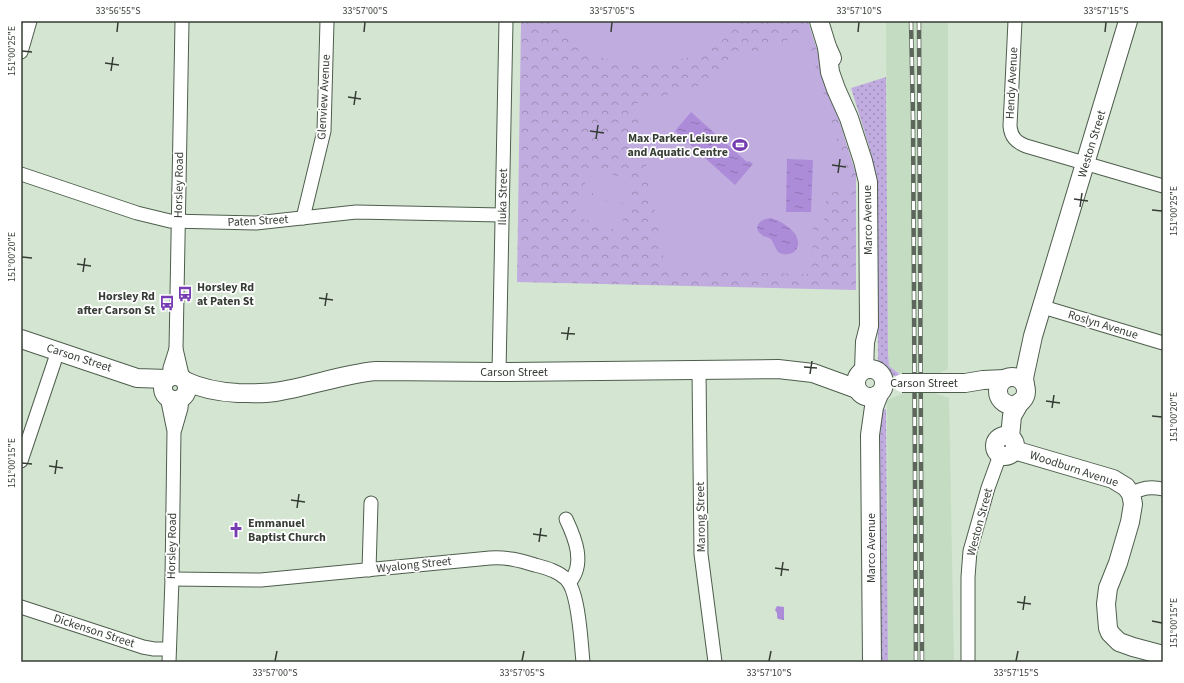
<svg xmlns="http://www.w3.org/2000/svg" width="1184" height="683" font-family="'Source Sans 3',sans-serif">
	<defs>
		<pattern id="grass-dots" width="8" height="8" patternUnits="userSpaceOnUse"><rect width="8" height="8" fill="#c1ace0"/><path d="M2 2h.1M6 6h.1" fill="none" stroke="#9e8db6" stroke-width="1.8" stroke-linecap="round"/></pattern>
		<pattern id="park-crowns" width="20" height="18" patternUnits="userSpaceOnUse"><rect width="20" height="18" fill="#c1ace0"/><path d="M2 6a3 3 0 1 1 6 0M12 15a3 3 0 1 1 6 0" fill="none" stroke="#9e8db6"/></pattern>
		<pattern id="water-ripples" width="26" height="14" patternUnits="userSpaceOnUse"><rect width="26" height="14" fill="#ac8bd9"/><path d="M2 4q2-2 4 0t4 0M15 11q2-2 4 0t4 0" fill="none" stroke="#8d73b1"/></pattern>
	</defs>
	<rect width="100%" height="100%" fill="#d4e6d2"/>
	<polygon fill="#c4dcc2" points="886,21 948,21 948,369 937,374 937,394 949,398 954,662 888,662 887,400 902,394 901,374 889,366 888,353"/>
	<g fill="url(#grass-dots)">
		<path d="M886,77l2,276 1,13 12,9c-11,4 -18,-4 -23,-14l-1,-181 -8,-34 -18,-58z"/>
		<polygon points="886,409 888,662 878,662 878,410"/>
	</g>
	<polygon fill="url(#park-crowns)" points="521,21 808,21 856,174 856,290 517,282"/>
	<g fill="#c1ace0">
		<path d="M553,21h188c-26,35 -62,43 -103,41 -15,0 -29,-1 -42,-7 -18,-7 -31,-19 -43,-34z"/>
		<polygon points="806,34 851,187 828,194 824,207 824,223 813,222 812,274 666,271 635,104 713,82 713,79 726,74 723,63"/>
		<polygon points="590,167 635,182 628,205 583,190"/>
		<polygon points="582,193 627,208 619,231 574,216"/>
	</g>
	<g fill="url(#water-ripples)">
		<polygon points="691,112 747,162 749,161 753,164 735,185 675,131"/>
		<polygon points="787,159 813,160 811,212 786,212"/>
		<path d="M771,218c10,3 26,12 27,24 1,12 -12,15 -20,10l-7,-13c-3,-2 -7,-2 -9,-4 -11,-7 -1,-17 9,-17z"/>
		<polygon points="777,606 784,607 784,620 778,619 777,617 777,613 775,610"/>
	</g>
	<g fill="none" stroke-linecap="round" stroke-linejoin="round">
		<g stroke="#4e5e4d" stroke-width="15">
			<g id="street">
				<polyline points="182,21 176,349 183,379"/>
				<path d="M1015,21l-5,105c1,11 6,16 16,20l137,40"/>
				<polyline points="21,52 30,21"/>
				<polyline points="21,174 137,213 170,221 256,223 356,212 502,215"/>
				<polyline points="303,218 324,131 327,21"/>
				<polyline points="1043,307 1163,343"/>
				<polyline points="699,370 701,554 715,662"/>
				<polyline points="499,372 506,21"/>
				<polyline points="169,377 170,368 176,349"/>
				<polyline points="167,397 174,431 172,579 169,662"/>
				<polyline points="175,429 181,408 182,397"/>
				<polyline points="21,461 58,351"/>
				<path d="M1131,494c11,-6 19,-8 32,-5"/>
				<path d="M566,519c9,19 20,45 3,64"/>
				<polyline points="369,570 371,503"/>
				<path d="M172,579l89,1 229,-22c17,-1 29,2 45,7 11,3 23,6 31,14 13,12 15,64 17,83"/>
				<polyline points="21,607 143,647 154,649 169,649"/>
				<polyline points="968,662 968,577 970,551 988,488 1000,455"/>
			</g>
		</g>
		<g stroke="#4e5e4d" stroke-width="20">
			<g id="secondary">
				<polyline points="819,21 827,47 832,58"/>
				<polyline points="827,47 830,72 836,89 849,118 863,161 868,182 869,326 865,342 864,370"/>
				<polyline points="21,339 137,378 167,379"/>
				<circle cx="870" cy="383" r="14"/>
				<circle cx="175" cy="388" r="12"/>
				<circle cx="1012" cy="391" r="14"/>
				<path d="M185,381c17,8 34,11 53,12 12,0 24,1 37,-1 34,-5 67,-18 101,-21l123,1 279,-3 35,4 44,16"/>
				<polyline points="937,383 965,383 983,380 1005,379"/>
				<polyline points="1025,385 1024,378 1033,336 1128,21"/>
				<circle cx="1005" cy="446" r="10"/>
				<polyline points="1010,437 1012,416 1020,402"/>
				<polyline points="1014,450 1113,479 1126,487 1131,494 1133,504 1130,522 1118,563 1108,588 1106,604 1108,628 1110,633 1119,642 1133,647 1163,655"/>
				<polyline points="872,662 870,435 874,407 879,394"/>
			</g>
		</g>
		<use href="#street" stroke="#fff" stroke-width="13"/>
		<use href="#secondary" stroke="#fff" stroke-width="18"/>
		<g stroke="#5c665b" stroke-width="4.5">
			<g id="rail">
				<polyline points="911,21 913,117 916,662"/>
				<polyline points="919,21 922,662"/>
			</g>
		</g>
		<use href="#rail" stroke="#fff" stroke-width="3" stroke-dasharray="9" stroke-linecap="butt"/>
		<g stroke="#4e5e4d" stroke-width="20" stroke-linecap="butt">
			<polyline id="secondary-bridge" points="902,383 937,383"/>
		</g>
		<use href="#secondary-bridge" stroke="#fff" stroke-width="18"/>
	</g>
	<path fill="none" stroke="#363d35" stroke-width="1.5" d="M117,32l1,-10M364,32l1,-10M611,32l1,-10M858,32l1,-10M1105,32l1,-10M22,51l10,1M105,63l14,2M111,71l2,-14M348,97l13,2M354,105l2,-14M590,131l14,2M596,139l2,-14M832,165l14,2M838,173l2,-14M1074,199l14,2M1080,207l2,-14M1152,210l10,1M22,257l10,1M77,264l14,2M83,272l2,-14M319,298l14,2M325,306l2,-13M561,333l14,1M567,340l2,-13M804,367l13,1M810,374l2,-13M1046,401l14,2M1052,408l2,-13M1152,416l10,1M22,463l10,1M49,466l14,2M55,474l2,-14M291,500l14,2M297,508l2,-14M533,534l14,2M539,542l2,-14M775,568l14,2M781,576l2,-14M1017,602l14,2M1023,610l2,-14M1152,621l10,2M275,661l2,-10M522,661l2,-10M769,661l2,-10M1016,661l2,-10"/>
	<defs>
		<g id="stadium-bare" transform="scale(1.2)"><path d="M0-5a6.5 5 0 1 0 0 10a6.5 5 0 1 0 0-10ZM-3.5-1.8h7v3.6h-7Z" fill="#763cb2" stroke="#fff" stroke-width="2.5" paint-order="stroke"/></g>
		<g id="bus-bare" transform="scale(1.2)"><path d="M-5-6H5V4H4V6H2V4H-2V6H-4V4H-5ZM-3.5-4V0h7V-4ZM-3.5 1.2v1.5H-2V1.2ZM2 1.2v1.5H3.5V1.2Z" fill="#763cb2" stroke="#fff" stroke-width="2.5" paint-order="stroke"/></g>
		<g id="church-bare" transform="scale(1.2)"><path d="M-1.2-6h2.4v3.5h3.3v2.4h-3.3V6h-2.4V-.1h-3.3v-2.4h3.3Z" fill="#763cb2" stroke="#fff" stroke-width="2.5" paint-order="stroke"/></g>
	</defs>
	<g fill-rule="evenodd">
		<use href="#stadium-bare" x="740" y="145"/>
		<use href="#bus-bare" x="185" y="294"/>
		<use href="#bus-bare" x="167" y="303"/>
		<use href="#church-bare" x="236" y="530"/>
	</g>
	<g text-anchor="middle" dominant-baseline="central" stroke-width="3.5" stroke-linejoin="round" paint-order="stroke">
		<g font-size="12" fill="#363d35" stroke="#fff">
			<text transform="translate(1012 83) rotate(-87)">Hendy Avenue</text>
			<text transform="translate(324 97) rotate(-87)">Glenview Avenue</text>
			<text transform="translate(1092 144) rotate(-73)">Weston Street</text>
			<text transform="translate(179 185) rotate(-89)">Horsley Road</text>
			<text transform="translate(503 197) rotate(-89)">Iluka Street</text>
			<text transform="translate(868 220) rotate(-91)">Marco Avenue</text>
			<text transform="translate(258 221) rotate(-3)">Paten Street</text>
			<text transform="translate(1103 325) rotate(17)">Roslyn Avenue</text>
			<text transform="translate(79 358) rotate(18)">Carson Street</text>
			<text x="514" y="372">Carson Street</text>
			<text x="924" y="383">Carson Street</text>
			<text transform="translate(1074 469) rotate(18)">Woodburn Avenue</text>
			<text transform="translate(701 517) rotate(-91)">Marong Street</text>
			<text transform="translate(980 522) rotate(-75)">Weston Street</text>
			<text transform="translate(172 546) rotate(-89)">Horsley Road</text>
			<text transform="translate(871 548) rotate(-90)">Marco Avenue</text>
			<text transform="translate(414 565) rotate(-6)">Wyalong Street</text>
			<text transform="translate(94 631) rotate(18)">Dickenson Street</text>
		</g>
		<g font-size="12" font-weight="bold" fill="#363d35" stroke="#fff" text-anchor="end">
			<text x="728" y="138">Max Parker Leisure<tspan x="728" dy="14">and Aquatic Centre</tspan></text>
			<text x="197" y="287" text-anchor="start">Horsley Rd<tspan x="197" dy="14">at Paten St</tspan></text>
			<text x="155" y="296">Horsley Rd<tspan x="155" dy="14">after Carson St</tspan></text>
			<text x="248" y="523" text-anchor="start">Emmanuel<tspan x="248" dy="14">Baptist Church</tspan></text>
		</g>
	</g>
	<rect width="1184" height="683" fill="none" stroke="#ffffff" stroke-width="44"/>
	<rect x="22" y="22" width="1140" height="639" fill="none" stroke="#363d35" stroke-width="1.5"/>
	<g font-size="10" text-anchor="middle" fill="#363d35">
		<text x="118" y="14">33°56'55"S</text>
		<text x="365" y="14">33°57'00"S</text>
		<text x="612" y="14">33°57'05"S</text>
		<text x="859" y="14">33°57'10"S</text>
		<text x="1106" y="14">33°57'15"S</text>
		<text transform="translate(11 51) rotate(-90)" y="4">151°00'25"E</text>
		<text transform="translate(1173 211) rotate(-90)" y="4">151°00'25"E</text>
		<text transform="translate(11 257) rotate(-90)" y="4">151°00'20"E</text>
		<text transform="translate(1173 417) rotate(-90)" y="4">151°00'20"E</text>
		<text transform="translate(11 463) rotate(-90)" y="4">151°00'15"E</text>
		<text transform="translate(1173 623) rotate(-90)" y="4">151°00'15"E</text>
		<text x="275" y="676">33°57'00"S</text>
		<text x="522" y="676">33°57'05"S</text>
		<text x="769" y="676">33°57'10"S</text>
		<text x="1016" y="676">33°57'15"S</text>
	</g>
</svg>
